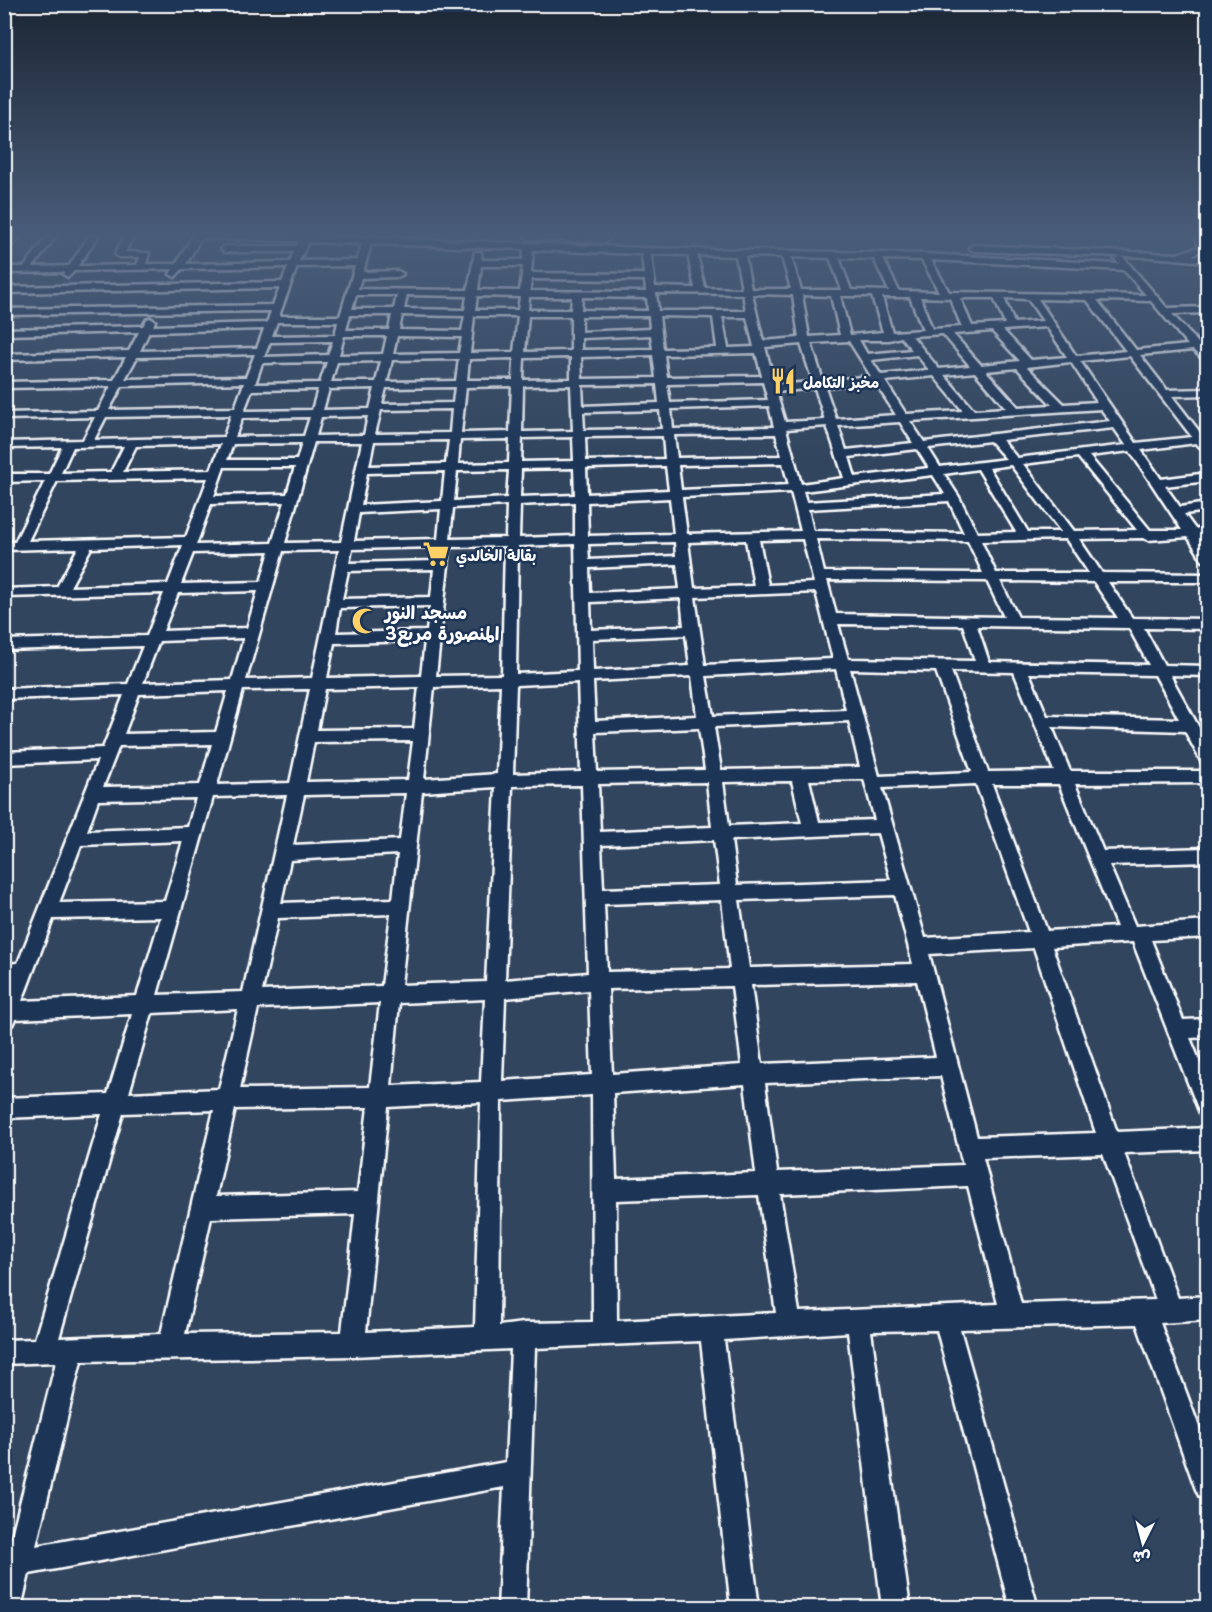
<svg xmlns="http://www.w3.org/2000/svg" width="1212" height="1612" font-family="'Playpen Sans','Playpen Sans Arabic',sans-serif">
	<rect width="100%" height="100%" fill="#32455e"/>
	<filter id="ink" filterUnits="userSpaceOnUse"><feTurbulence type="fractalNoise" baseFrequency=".0167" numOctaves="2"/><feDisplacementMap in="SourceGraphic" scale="12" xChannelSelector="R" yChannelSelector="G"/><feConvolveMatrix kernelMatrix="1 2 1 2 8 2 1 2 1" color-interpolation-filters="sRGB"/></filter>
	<g filter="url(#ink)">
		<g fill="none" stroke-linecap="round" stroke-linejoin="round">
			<g stroke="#fff" stroke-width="5">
				<g id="minor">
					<polygon points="13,235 22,235 4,254 4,245"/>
					<path d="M48,235h9l-24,32 36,-1 21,-31h9l-21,31 59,-1 3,-8h-21l-4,-3 10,-19h9l-9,17 24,1 -3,11h30l16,-27 -1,-2h120l335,13 279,6 194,10 -4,-5 5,-3 3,1 44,51 41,-1v6l-36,1 36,40v10l-15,-14 -53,5 27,35 41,-1v6l-36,1 30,39h6v13l-8,-1 -4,-4 -55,7 20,29 47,-6v8l-43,5 15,21 28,-4v8l-24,3 11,15h13v8h-8l8,11v14l-5,-1 -15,-24 -40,3 -5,-2 -64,1 23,34 106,1v8h-100l24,36 76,1v10l-64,-1 20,37 44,1v10l-38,-1 38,69v21l-6,-2 -17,-32 -133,-4 18,44h138v12l-133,1 28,67 105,-3v14l-99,3 26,61 73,-5v16l-57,3 32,80 25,-1v18l-18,1 18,44v37l-7,-3 -68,-174 -81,5 65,185 91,-4v22l-84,3 54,145 30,-2v24l-48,3 48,128v49l-9,-4 -4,-9 -58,-163 -177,5 78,279h-28l-73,-278 -66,1 39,277h-28l-34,-276 -124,8 35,268h-28l-30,-267 -166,7 -9,260h-28l6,-121 -475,87 -8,34h-17v-57h4l48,-189 -52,2v-24l31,-1 67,-225 -98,4v-20l104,-4 24,-80 -117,5 -3,6 -8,3v-32l7,-16h-7v-16l14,-1 80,-203 -94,4v-12l99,-4 21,-53 -120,4v-10l124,-5 15,-38 -139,4v-10l143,-4 17,-43 -160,4v-8l53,-2 21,-39 -74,2v-8h11l30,-61 -41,1v-8h45l13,-27 -58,1v-6l79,-2 12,-23 -91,2v-6l94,-2 13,-25 -107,2v-6l110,-2 12,-23 -122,3v-6l125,-3 10,-19 -135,3v-6l139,-3 4,-7 3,-1 5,3 -2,5 114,-3 4,-12 -267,4v-6l269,-4 7,-17 -276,5v-6l278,-5 6,-15 -106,2 -7,8 -5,-3 3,-5 -99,2 -6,6 -5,-3 2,-2 -61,1v-6h20zM201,238l98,3 -3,5h-71l-4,3 4,3h69l-4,10 -104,2zM308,242l54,2 -5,16 -58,1zM371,244l153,5 -1,11h-41l-1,-8h-6l-7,38 -110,-1 3,-11 37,-1 5,-3 -5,-3 -35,1zM533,250l109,4 2,20 -113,-1zM651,254l37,1 7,33 -40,-1zM697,255l39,1 6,33 -37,-1zM745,256l37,1 9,32h-40zM791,257l39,1 12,32h-41zM839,258l35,1 15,32 -38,-1zM883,259l39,1 17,32 -40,-1zM931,260l193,10 22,25 -197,-3zM355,266l-15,50h-61l18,-49zM481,266h42l-3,25 -42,-1zM531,279l114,1 1,12 -116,-1zM656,293l87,1 3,17h-88zM752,294l41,1 6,43 -36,3zM356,295h41l-3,14h-42zM407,295l60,1 -2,14 -61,-1zM802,295l29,1 9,39 -31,2zM477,296l43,1 -2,13h-43zM840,296h32l11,36 -33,3zM529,297h43l-1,13h-43zM582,297l65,1 1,13 -67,-1zM882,297h28l13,33 -31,2zM920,297l30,1 12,29 -30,2zM960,298h34l11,26 -33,2zM1004,298l24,1 15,22 -29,2zM1038,299l49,1 39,51 -50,5zM1097,300l54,1 37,44 -52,5zM350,315h42l-3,15h-43zM402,315l63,1 -3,15 -63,-1zM474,316h44l-4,36 -44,1zM528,316h43v35l-46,1zM581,316h68l1,13 -69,3zM659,316l54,1 4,31 -54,1zM722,317h25l7,30 -26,1zM277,322h61l-3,13 -63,1zM1047,327l20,30 -36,3 -28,-30zM264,329l-7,19 -117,3 9,-19zM992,331l28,30 -39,4 -28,-31zM943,334l27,32 -31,3 -27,-33zM651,335l2,14 -72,1v-12zM344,336h43l-4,18 -44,1zM397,336l65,1 -3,16 -66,1zM901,337l11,13 -45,4 -8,-14h30zM333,341l-5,14 -64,2 6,-15zM849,341l22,35 -48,5 -12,-38zM801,344l12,38 -38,3 -10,-38zM756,353l6,23 -95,1 -3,-22zM255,354l-9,23 -121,2 12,-22zM653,355l3,23 -74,1 -1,-22zM917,355l12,15 -48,5 -10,-15zM1130,356l62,81 -56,6 -56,-82zM571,357v22l-48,1 1,-22zM514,358l-1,22h-46l2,-21zM459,359l-3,22 -69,1 5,-22zM381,361l-5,21h-45l6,-20zM327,362l-7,21 -65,1 7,-21zM1071,362l26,40 -33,2 -37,-37zM1017,368l35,37 -34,2 -32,-36zM975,372l31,36 -32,2 -30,-35zM934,376l29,35 -57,3 -21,-33zM763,382l5,18 -98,3 -3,-19zM875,382l21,33 -60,4 -11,-32zM244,383l-9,25 -126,2 13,-24zM657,384l2,19 -76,3 -1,-21zM571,385l2,46 -51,1 1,-46zM512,386l-2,46 -49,1 5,-46zM455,387l-2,16 -71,1 4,-16zM375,388l-5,21 -47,1 6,-21zM815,388l10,32 -40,2 -9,-30zM318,389l-6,21 -68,1 8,-21zM769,406l5,21 -101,2 -2,-20zM452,409l-2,24 -75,1 6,-24zM1101,409l9,12 -186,21 -14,-21zM660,410l2,19 -78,1 -1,-18zM231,415l-7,22 -130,3 12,-23zM368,416l-4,19 -48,1 5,-19zM310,417l-6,19 -69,1 7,-19zM900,422l13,21 -67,7 -8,-24zM827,426l17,52 -43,6 -15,-55zM1114,428l12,17 -109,13 -15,-18zM776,434l6,22 -105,2 -3,-23zM663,436l2,23 -79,2 -1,-24zM573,437l1,24 -53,1 1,-24zM510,439l-1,24 -51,1 2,-24zM449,440l-3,24 -77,2 5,-25zM990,441l16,18 -66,8 -12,-19zM314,442h48l-21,100 -56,1zM302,443l-5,17h-70l6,-16zM221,444l-10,26 -88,2 13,-26zM124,446l-13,26 -50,1 12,-26zM917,449l12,19 -74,9 -6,-20zM1130,451l52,79h-32l-61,-74zM1078,457l59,73 -63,1 -51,-67zM783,463l6,22 -108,5 -3,-25zM1011,465l50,67h-33l-39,-64zM666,466l3,24 -82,4 -1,-26zM224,467h71l-8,27 -73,2zM574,468l1,27 -55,2 1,-28zM978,469l38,63 -39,1 -18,-36 -15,-23zM509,470l-2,28 -53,3 3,-30zM445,471l-3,30 -81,4 6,-32zM933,475l12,19 -139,8 -3,-11zM208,478l-22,59 -158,4 29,-60zM791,492l10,39 -114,3 -5,-37zM670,498l4,36 -86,2 -1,-34zM949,501l15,32 -151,-2 -5,-22zM285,502l-13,41 -76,2 15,-41zM575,502v34l-56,2 1,-33zM507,505l-1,33 -56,1 3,-31zM441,509l-3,30 -84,2 5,-28zM803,539l11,44 -46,2 -9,-45zM816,539l152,2 15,32 -159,-1zM1066,539l23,34h-93l-15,-32zM746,540l8,46 -60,2 -6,-46zM675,542l1,14 -87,4 -1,-16zM575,544l3,127 -62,3 2,-128zM183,545l-15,39 -98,3 21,-39zM505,546l-3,129 -66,1 14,-129zM437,547l-2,14 -86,2 3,-14zM339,550l-27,128 -66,2 37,-129zM270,551l-9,31 -80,2 12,-31zM677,564l3,25 -90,4 -1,-25zM434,569l-3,28 -89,2 6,-28zM827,580l160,1 17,36 -168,-3zM1000,581l94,1 24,36 -100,-1zM258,591l-11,37 -84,3 15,-38zM816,592l17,67 -128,6 -10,-68zM681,598l3,28 -93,4 -1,-28zM430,606l-3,25 -91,2 4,-25zM838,624l125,1 12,36 -127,-2zM977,626l152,2 20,37 -160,-3zM686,635l4,31 -97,5 -1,-32zM244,638l-12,42 -89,3 16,-42zM425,641l-4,35 -94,2 7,-35zM836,669l10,41 -133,6 -7,-40zM850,669l86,2 36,101 -93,4zM951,671l63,1 40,99 -66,1zM1029,673l126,2 24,44 -132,-3zM692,676l5,40 -102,5 -2,-40zM578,682l3,90 -68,2 3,-89zM501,685l-4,89 -73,5 10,-92zM419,687l-5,42 -97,1 8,-41zM310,689l-20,94 -73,2 26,-95zM228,691l-12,41 -92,2 15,-40zM849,721l11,46 -139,3 -7,-43zM699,728l6,42 -108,2 -2,-40zM413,741l-5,39 -102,2 8,-40zM212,744l-12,41 -97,2 16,-41zM864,779l11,41 -56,2 -10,-42zM792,781l10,42 -73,3 -6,-44zM707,782l5,45 -112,5 -2,-48zM976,784l53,148 -104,6 -43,-150zM992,784h67l58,143 -70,4zM582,785l6,188 -83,7 7,-194zM496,787l-10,195 -85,3 21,-193zM406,793l-6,47 -107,5 11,-50zM287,795l-44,197 -86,3 56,-198zM196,798l-8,29 -101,4 11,-31zM878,833l13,47 -154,5 -6,-45zM714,840l6,45 -117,4 -2,-44zM183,841l-18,60 -106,2 22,-58zM398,854l-5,45 -112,4 9,-43zM895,895l18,69 -164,4 -10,-68zM722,900l8,69 -123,3 -3,-68zM391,914l-9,72 -120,5 16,-73zM161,917l-24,79 -115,5 31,-82zM1034,948l62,185 -119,4 -48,-183zM917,981l19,76 -174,7 -11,-79zM732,986l10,79 -130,9 -4,-85zM589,990l3,85 -90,6 3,-83zM485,999l-4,83 -90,4 8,-83zM380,1003l-10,84 -130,2 18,-81zM238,1009l-19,80 -90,4 23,-80zM941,1076l22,89 -186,7 -12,-89zM745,1084l11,89 -140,6 -3,-86zM592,1095l1,227 -69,1 -25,3 2,-225zM481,1102l-6,225 -109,5 22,-225zM368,1107l-10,85 -142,4 19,-87zM214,1110l-53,224 -102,4 64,-225zM1103,1154l53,146 -135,4 -38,-146zM968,1186l30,118 -199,8 -19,-118zM759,1195l17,118 -159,8 -1,-121zM355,1214l-13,118 -157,2 26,-116zM511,1349l-5,113 -470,84 45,-185 272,-5z"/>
					<polygon points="579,235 605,236 609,239 605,242 529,239 525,236"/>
					<polygon points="1196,235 1205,235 1207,241 1206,248 1192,255 1208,256 1208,262 1151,257 973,251 969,248 973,245 1177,254 1198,247"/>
				</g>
			</g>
			<use href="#minor" fill="#1d3557" fill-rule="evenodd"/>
		</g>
	</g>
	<linearGradient id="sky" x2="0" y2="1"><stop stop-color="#1c2634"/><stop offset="0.51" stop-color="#495c79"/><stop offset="1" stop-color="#495c79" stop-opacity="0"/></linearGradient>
	<rect width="1212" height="461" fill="url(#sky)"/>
	<defs>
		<g id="restaurant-bare" transform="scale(2.07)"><path d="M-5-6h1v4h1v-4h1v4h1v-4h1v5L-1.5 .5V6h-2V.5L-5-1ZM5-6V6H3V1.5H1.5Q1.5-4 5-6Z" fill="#ffd166" stroke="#1d3557" stroke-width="2.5" paint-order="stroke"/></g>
		<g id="supermarket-bare" transform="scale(2.07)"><path d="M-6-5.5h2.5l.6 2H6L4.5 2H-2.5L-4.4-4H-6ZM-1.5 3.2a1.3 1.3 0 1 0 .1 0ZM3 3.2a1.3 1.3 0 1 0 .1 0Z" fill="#ffd166" stroke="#1d3557" stroke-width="2.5" paint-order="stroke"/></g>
		<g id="mosque-bare" transform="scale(2.07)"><path d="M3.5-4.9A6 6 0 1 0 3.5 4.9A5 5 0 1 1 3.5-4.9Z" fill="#ffd166" stroke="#1d3557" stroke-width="2.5" paint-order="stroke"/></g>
	</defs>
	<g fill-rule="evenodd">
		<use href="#restaurant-bare" x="783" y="381"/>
		<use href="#supermarket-bare" x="436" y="554"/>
		<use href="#mosque-bare" x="365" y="621"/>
	</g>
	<g text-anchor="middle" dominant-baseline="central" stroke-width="5" stroke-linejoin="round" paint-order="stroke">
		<g font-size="15" font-weight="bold" fill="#fff" stroke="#1d3557" text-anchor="start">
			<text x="803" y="381">مخبز التكامل</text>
			<text x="456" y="554">بقالة الخالدي</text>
		</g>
		<g font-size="18" font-weight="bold" fill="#fff" stroke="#1d3557" text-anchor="start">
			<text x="385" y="611">مسجد النور<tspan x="385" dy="21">المنصورة مربع3</tspan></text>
		</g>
	</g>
	<rect width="1212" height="1612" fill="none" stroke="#1d3557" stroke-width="24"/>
	<rect x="12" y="12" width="1188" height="1588" fill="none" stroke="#fff" stroke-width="2" filter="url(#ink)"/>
	<g transform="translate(1143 1543) rotate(186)" stroke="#1d3557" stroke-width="4.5" paint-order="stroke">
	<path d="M0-4.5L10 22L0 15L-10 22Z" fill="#ffffff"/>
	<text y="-9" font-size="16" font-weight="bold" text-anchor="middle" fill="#ffffff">ش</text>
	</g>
</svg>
